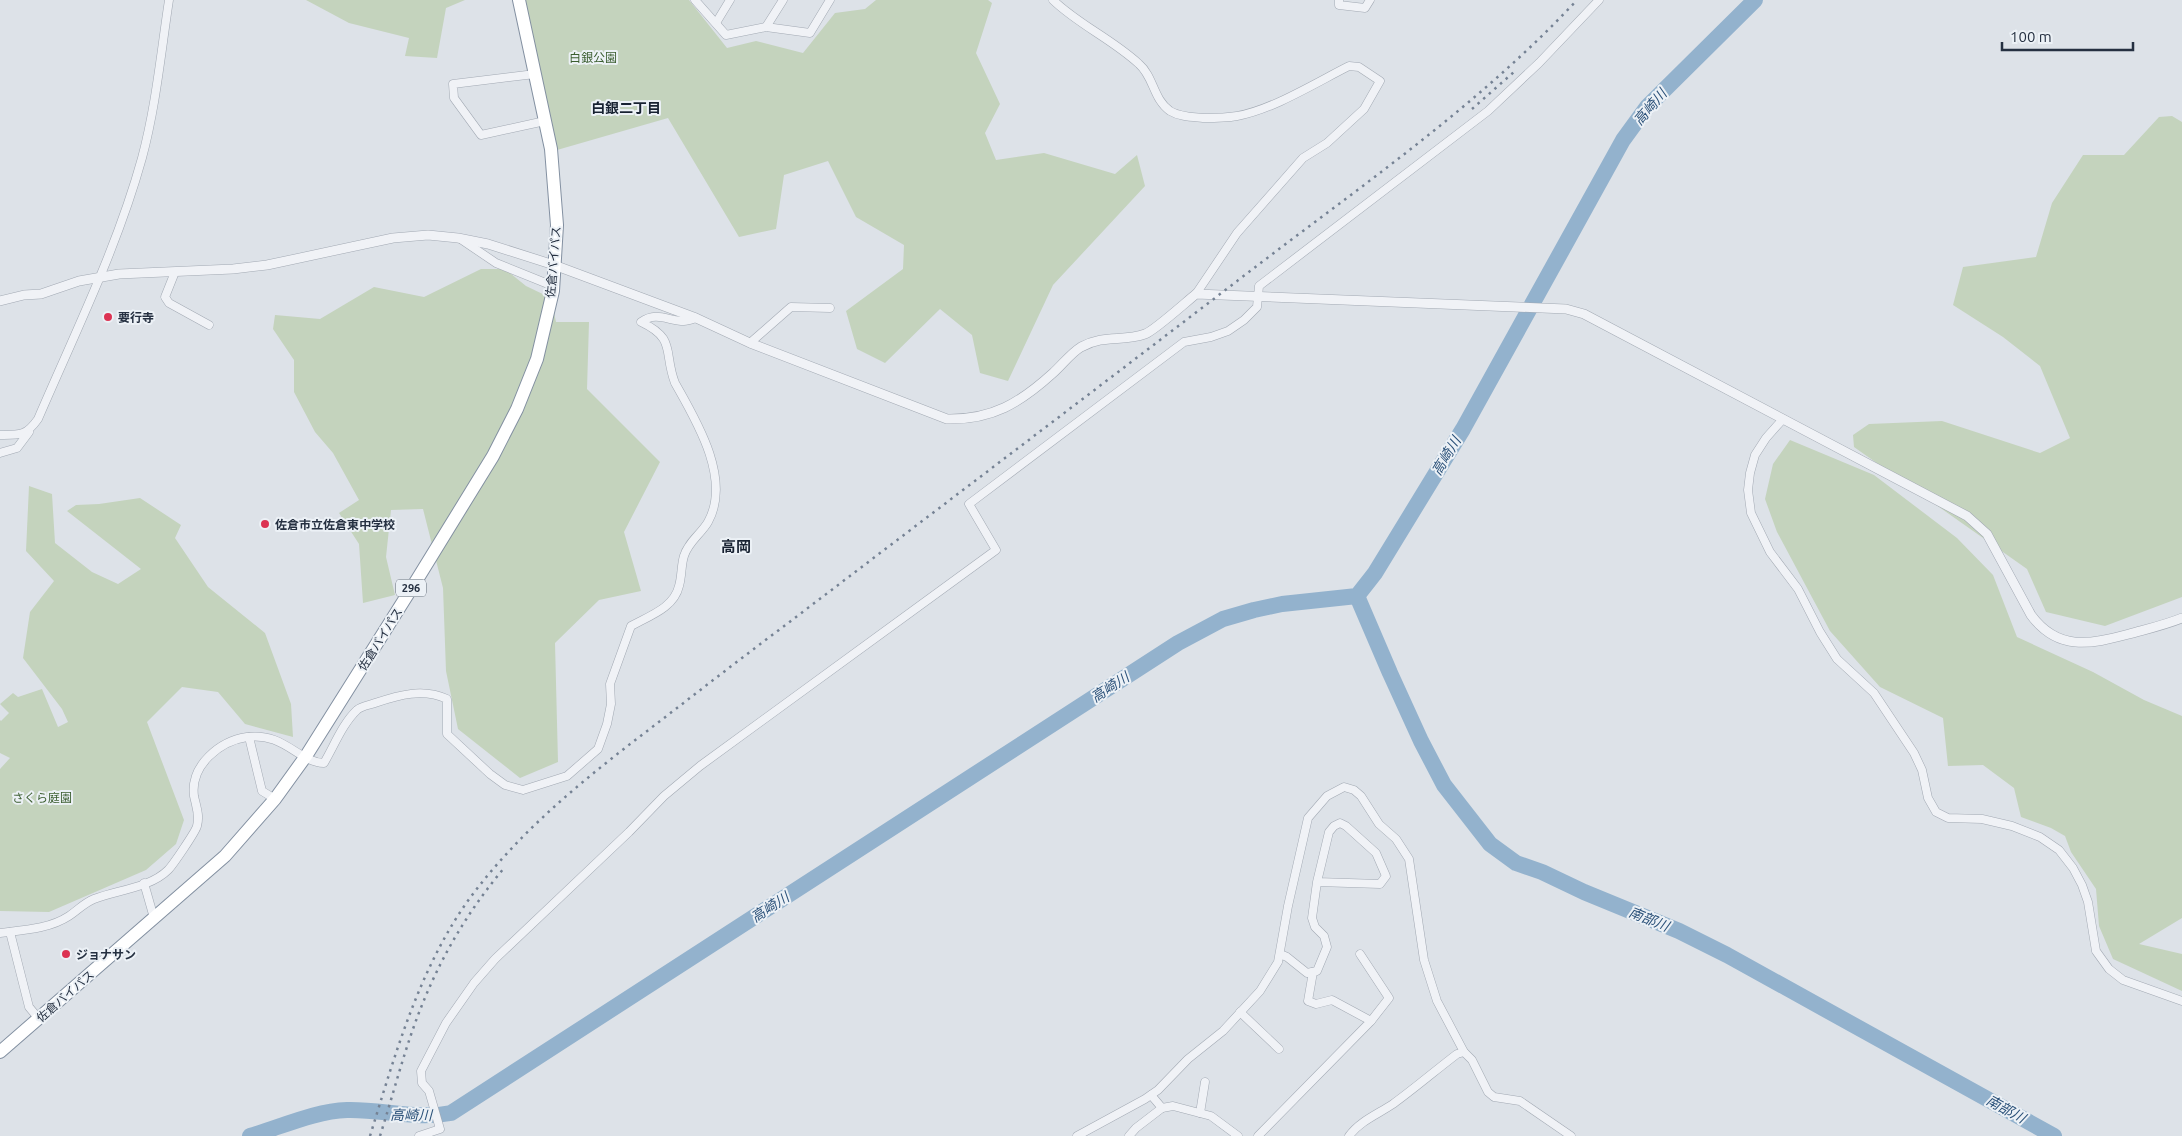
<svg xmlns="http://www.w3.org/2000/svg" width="2182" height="1136" font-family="Ubuntu,'Noto Sans JP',sans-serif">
	<rect width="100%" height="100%" fill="#dde2e8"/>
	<g fill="#c4d3bd">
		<polygon points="306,0 465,0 446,8 437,58 405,56 409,38 349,23"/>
		<polygon points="524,0 689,0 727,48 756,41 803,53 835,13 865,9 876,0 988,0 992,3 976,53 1000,104 985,133 996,160 1044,153 1115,174 1137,155 1145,186 1053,285 1008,381 980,373 972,335 940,309 885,363 857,349 846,311 903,269 904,245 856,217 828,161 784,175 776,229 739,237 668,118 557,150"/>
		<polygon points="2172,116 2182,122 2182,597 2105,626 2046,612 2027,569 1854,447 1853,435 1869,424 1942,421 2040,453 2070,438 2040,366 2003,337 1953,305 1963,267 2036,257 2052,203 2083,155 2124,155 2159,117"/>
		<polygon points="481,269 505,269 526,286 551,298 556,322 589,322 587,389 660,462 624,532 641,591 599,600 555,643 558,762 520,778 458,729 446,671 443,588 423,509 391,510 386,557 395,595 363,603 359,544 339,513 359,500 333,453 315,432 294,392 294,360 273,329 275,315 320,319 374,287 424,297"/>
		<polygon points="1790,440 1874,475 1957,538 1993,575 2017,637 2093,672 2144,700 2182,716 2182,918 2139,944 2182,954 2182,991 2113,959 2099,926 2096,889 2071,852 2065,836 2051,828 2021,817 2014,788 1983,765 1948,766 1943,718 1880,687 1830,631 1777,532 1765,499 1773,464"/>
		<polygon points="29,486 52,494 55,543 92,572 118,584 141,569 67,511 76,505 99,504 140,498 181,525 175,538 208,587 265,633 291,704 293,737 245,724 218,692 182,687 147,722 184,820 176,844 146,870 49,912 0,911 0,769 10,758 0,753 0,720 1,721 9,713 0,704 13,693 18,697 42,689 58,727 68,722 62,709 23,658 30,612 54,581 26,551"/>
	</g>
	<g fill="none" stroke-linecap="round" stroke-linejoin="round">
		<g stroke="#93b2cd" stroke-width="16">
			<polyline points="1357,596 1390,673 1421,741 1444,785 1490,844 1516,863 1542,872 1584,892 1679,931 1727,955 2054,1136"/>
			<path d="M250,1136c31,-9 65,-25 97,-26 35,-1 69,10 104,3l727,-470 45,-24 31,-9 28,-6 75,-8 18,-23 88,-144 160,-289 24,-33 108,-107"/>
		</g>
		<g stroke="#a2a9b3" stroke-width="9">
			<g id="minor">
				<polyline points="695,0 726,35 766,27 810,33 830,0"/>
				<path d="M1053,0c26,25 59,39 86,64 15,13 14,35 31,47 10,6 22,6 33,7 11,0 23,0 34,-2 35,-6 80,-34 112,-50l10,1 21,14 -16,28 -37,34 -24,15 -66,75 -41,61"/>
				<polyline points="1339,0 1339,5 1365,8 1370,0"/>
				<polyline points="716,23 730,0"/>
				<polyline points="766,27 783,0"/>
				<polyline points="535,74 453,84 454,98 481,135 545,121"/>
				<polyline points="462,240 496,263 553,286"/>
				<polyline points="175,272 165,297 169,303 209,325"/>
				<polyline points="750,343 791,307 830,308"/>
				<polyline points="1783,419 1766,438 1755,455 1750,473 1748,490 1751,513 1770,552 1798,589 1820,632 1837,659 1874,693 1914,753 1922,770 1928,798 1936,812 1948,818 1982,819 2012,826 2040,837 2059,850 2073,868 2082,885 2088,902 2096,951 2109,969 2123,980 2182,1001"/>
				<path d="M0,435c20,0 26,1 38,-16 37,-86 79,-171 104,-261 14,-52 19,-106 27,-158"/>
				<polyline points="0,453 17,448 29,432"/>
				<polyline points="249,737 262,791 275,799"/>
				<polyline points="144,883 154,918"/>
				<polyline points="10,932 29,1007 39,1019"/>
				<path d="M0,933c24,-3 49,-4 69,-17 9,-6 15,-13 25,-17 23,-9 56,-11 74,-29 5,-5 28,-39 29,-44 3,-11 -1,-20 -3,-30 -4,-31 26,-55 53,-59 37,-5 51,25 77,26 10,-17 19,-40 33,-53 4,-4 13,-5 18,-7 24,-8 48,-15 72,-4v35l43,40 15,11 18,5 44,-14 31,-27 9,-25 4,-20 -1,-20 21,-58c18,-10 43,-18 48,-40 3,-10 2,-21 5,-30 4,-14 17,-22 24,-34 24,-43 -12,-102 -33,-139 -12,-31 2,-44 -34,-61 16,-11 27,-1 43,-1 4,0 9,-2 12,-3"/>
				<polyline points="1280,954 1287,957 1307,973 1317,971 1327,947 1324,936 1315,927 1312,918 1317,882 1329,832 1334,826 1340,823 1346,826 1376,853 1386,876 1380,884 1317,882"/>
				<polyline points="1360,954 1389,998 1371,1021"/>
				<polyline points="1240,1012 1279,1049"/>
				<polyline points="1151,1095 1162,1108 1173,1106 1211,1116 1238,1136"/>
				<polyline points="1200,1113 1205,1082"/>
				<polyline points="419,1136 440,1129 429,1091 422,1083 421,1071 446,1023 474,983 495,959 629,832 664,796 700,766 996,550 969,504 1184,342 1211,337 1228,331 1244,320 1257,307 1259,286 1488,111 1539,63 1599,0"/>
				<polyline points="1077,1136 1145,1099 1158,1090 1188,1059 1223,1031 1260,991 1278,962 1288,906 1308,818 1327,796 1344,787 1354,790 1361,796 1379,824 1396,839 1409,859 1424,960 1437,1001 1464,1052"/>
				<polyline points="1129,1136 1136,1128 1162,1108"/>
				<polyline points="1258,1136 1371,1021 1332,1000 1316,1004 1308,1001 1313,972"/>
				<path d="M1349,1136c11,-15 29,-22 44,-32 22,-16 43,-34 64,-50l7,-2 8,8 16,32 6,5 26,4 51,35"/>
			</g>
		</g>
		<g stroke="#a2a9b3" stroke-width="10">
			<path id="tertiary" d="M0,301l24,-6 17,-1 38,-13 40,-7 114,-5 34,-4 126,-27 35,-3 30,3 30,6 66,21 142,53 54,25 197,76c45,1 73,-16 106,-46 9,-8 18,-20 28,-26 24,-13 41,-5 64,-13 9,-3 41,-32 51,-40l370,15 18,5 383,202 20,18 44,81c27,37 60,29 98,19 18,-5 36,-9 53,-16"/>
		</g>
		<g stroke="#8390a1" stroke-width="14">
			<polyline id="trunk" points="0,1052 225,856 275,799 306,756 418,578 493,456 517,409 537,359 553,291 557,225 551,149 519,0"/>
		</g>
		<use href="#minor" stroke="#f0f2f6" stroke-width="8"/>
		<use href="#tertiary" stroke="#f0f2f6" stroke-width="9"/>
		<use href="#trunk" stroke="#fff" stroke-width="12"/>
		<g stroke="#758294" stroke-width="2.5" stroke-dasharray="2.5 5" stroke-linecap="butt">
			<polyline points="1472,109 1515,71"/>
			<path d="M370,1136c25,-81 48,-164 97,-234 50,-69 117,-123 184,-174 43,-33 85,-66 128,-98 160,-122 320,-243 479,-365 110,-84 224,-163 319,-265"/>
			<path d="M380,1136c14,-44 25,-89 42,-131 20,-50 48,-97 83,-138"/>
		</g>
	</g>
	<g fill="#dc3353" stroke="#ecf1f6" stroke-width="2">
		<circle cx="108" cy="317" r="5"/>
		<circle cx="265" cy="524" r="5"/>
		<circle cx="66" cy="954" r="5"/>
	</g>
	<g text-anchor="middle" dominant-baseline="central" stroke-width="4" stroke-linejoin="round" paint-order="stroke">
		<rect fill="#ecf1f6" stroke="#616a77" stroke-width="1" x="396" y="579.5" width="30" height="17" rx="4"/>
		<g font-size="11" font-weight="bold" fill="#253041">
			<text x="411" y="588">296</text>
		</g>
		<g font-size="12" fill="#3b5e30" stroke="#ecf1f6">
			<text x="593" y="57">白銀公園</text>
			<text x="42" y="797">さくら庭園</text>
		</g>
		<g font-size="12" fill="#253041" stroke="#ecf1f6">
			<text transform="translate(553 262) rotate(-85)">佐倉バイパス</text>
			<text transform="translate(380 639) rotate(-58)">佐倉バイパス</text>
			<text transform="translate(65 996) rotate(-41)">佐倉バイパス</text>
		</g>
		<g font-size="12" font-weight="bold" fill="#253041" stroke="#ecf1f6" text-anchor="start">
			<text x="118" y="317">要行寺</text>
			<text x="275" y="524">佐倉市立佐倉東中学校</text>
			<text x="76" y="954">ジョナサン</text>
		</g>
		<g font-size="14" font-style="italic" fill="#2b5179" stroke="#ecf1f6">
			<text transform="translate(1650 107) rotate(-49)">高崎川</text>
			<text transform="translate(1446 456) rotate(-59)">高崎川</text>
			<text transform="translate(1110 687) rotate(-33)">高崎川</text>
			<text transform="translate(770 907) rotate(-33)">高崎川</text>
			<text transform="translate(1649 919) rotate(22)">南部川</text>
			<text transform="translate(2006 1109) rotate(29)">南部川</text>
			<text transform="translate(411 1115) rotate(1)">高崎川</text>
		</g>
		<g font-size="14" font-weight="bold" fill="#172131" stroke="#ecf1f6">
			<text x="626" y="108">白銀二丁目</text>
		</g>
		<g font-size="15" font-weight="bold" fill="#172131" stroke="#ecf1f6">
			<text x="736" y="546">高岡</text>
		</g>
	</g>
	<path d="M2002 42v8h131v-8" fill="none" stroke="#253041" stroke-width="2.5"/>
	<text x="2010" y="42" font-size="15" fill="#253041" stroke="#ecf1f6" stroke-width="4" paint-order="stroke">100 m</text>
</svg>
